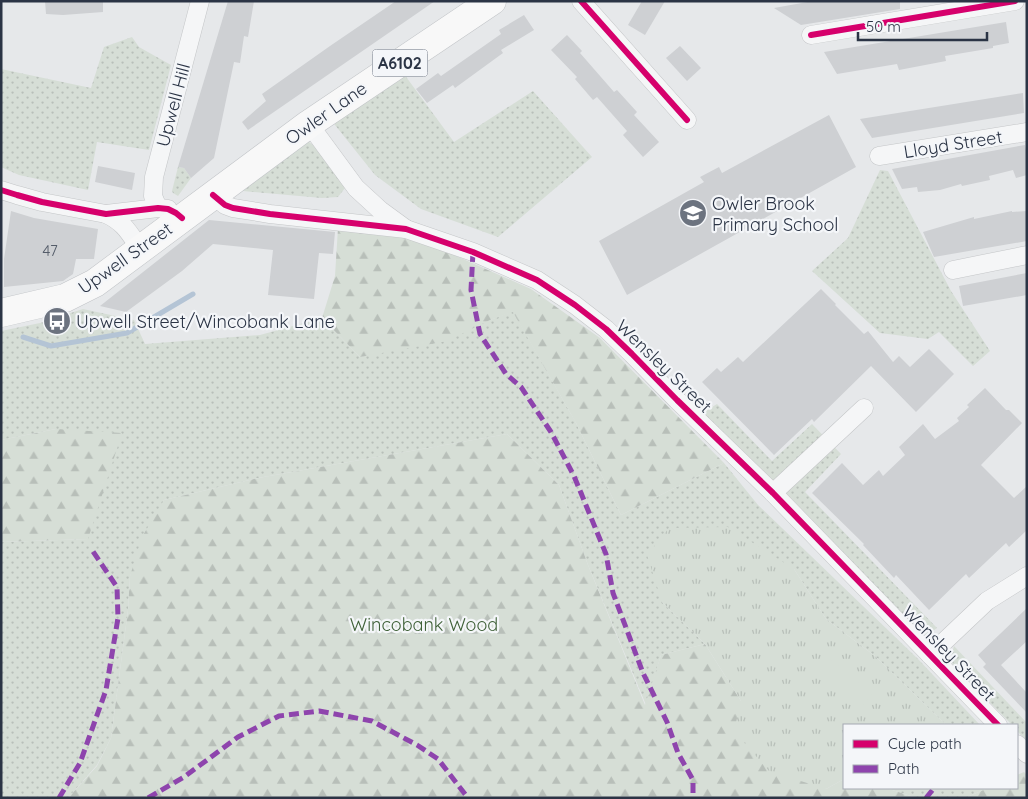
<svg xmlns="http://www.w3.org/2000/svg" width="1028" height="799" font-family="Quicksand,sans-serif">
	<defs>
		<pattern id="grass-dots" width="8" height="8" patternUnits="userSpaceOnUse" patternTransform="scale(1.25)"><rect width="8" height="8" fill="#d6ded6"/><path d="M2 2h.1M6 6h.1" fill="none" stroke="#b8bfb9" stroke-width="1.8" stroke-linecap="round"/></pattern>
		<pattern id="forest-firs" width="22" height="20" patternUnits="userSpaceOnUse" patternTransform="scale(1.25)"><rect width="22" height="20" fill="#d6ded6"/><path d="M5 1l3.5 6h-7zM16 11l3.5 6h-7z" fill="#b8bfb9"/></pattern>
		<pattern id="park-tufts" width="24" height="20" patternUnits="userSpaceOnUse" patternTransform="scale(1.25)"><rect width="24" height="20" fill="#d6ded6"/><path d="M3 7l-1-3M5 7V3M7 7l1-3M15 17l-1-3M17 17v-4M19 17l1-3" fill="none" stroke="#b8bfb9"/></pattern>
	</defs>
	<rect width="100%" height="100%" fill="#e6e8ea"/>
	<g fill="url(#grass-dots)">
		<polygon points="132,37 139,47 171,65 149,150 97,142 88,190 19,175 1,167 1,69 91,88 104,47"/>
		<polygon points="401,70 454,142 533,91 592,157 498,237 421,209 375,175 331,120"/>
		<polygon points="305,139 317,148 345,188 338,197 322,198 243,191 242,184"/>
		<polygon points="178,167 184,168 191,178 178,196 173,193 172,191"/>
		<polygon points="880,170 888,171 951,291 990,351 973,366 939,332 928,339 880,333 812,271 848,238"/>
		<polygon points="83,309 134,320 145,344 260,335 322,318 360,357 490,320 513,311 576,423 621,515 724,463 758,505 918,659 980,725 944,725 945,724 875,656 826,619 794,569 662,602 705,644 661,655 646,705 588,565 559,485 507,434 258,478 164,500 130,576 128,610 111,738 97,765 68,798 1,798 1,542 88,539 56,429 1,440 1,331 40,323"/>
		<polygon points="717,404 772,461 812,424 841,454 805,492 937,628 926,636 918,632 702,413"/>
		<polygon points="954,646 1027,723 1027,741 1017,731 1017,725 1012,725 953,665 951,656"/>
		<polygon points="886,788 988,788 965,798 917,798"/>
	</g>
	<g fill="url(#forest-firs)">
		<polygon points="338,228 379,231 436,247 531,289 600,338 724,463 621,515 576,423 513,312 490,320 447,341 360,357 322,318 335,276"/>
		<polygon points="56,429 122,433 88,539 1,542 1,440"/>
		<polygon points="507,434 559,485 588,565 645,705 661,655 705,644 741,701 826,789 844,779 844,788 886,788 917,798 68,798 97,766 111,738 128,610 130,576 142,537 164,500 258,478"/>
		<polygon points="1024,772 1027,775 1027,798 965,798 988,788 1017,788 1017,775"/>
	</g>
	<polygon fill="url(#park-tufts)" points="728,527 794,569 826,619 875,656 945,724 944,725 844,725 844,779 826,789 769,771 734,731 741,701 705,644 662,602 647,555 669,528"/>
	<polygon fill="#d6ded6" points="832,660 872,694 860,709 819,674"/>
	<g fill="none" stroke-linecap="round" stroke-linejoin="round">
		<polyline stroke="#b4c4d5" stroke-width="5" points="23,337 51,346 127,333 193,294"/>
	</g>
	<g fill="#ced0d3">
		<polygon points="45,1 103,1 103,12 63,15 46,14"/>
		<polygon points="228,1 254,1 248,37 244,36 240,63 234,62 214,158 191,178 184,168 178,167"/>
		<polygon points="396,1 435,1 248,130 242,122 266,101 262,94 330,46"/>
		<polygon points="642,1 665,1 645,35 628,25"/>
		<polygon points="813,1 900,1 900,9 801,25 774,8"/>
		<polygon points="524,15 534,30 501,50 503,53 455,88 453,85 427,103 416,89 438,73 441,76 501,34 499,30"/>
		<polygon points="1006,22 1009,43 993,46 993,48 945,56 946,61 899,70 897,64 837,74 824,52"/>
		<polygon points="567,35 582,51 580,53 614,92 617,90 637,112 634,115 659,142 643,157 623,135 627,131 597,97 593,100 575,79 577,77 551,50"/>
		<polygon points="680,46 701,68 687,81 666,58"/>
		<polygon points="1023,93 1024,113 872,138 860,119"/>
		<polygon points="829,115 856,167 627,295 599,241 704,182 700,177 719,167 722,173"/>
		<polygon points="1025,145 1027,155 1027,175 1016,178 1013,170 989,176 990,180 962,186 961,184 940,190 918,192 917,187 902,189 892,169"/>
		<polygon points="98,166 135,173 132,190 95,182"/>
		<polygon points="11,211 34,218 98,229 94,259 76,259 73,274 63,281 4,287 4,259"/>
		<polygon points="1012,211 1012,212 1027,211 1027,241 934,257 923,232 974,217 974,219"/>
		<polygon points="209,220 335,232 333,254 319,253 314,299 268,295 273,250 213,244 182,271 126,312 100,306"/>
		<polygon points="1027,273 1027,295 963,306 959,286"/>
		<polygon points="821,289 836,304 835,305 864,334 868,331 893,362 899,356 910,367 929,349 954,374 916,412 871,366 814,422 812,419 774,455 702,382 717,368 721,372 738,357 743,362"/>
		<polygon points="985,388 1006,410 1009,410 1022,423 981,465 1014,498 1027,486 1027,530 1009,547 1006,543 969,578 966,574 929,610 896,575 894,578 863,545 864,544 812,493 842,463 863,485 879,470 883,476 905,455 899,447 923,424 935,439 959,421 957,418 969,407 967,405"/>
		<polygon points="1027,608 1027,641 1001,665 1027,693 1027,713 983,667 986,664 978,655"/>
	</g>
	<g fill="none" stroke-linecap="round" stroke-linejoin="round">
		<g stroke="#c4c6c8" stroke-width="19">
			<g id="street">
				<polyline points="581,1 687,120"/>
				<polyline points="811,35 1015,1"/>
				<polyline points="309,124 356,188 380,210 406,229"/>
				<polyline points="879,156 1027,132"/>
				<polyline points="1,190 17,195 42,202 106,214 158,208 168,209"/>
				<polyline points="213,195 225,205 233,208 270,214 406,229 473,252 537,280 575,305 606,329 632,354 677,400 773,493 998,725"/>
				<polyline points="158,208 153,196 154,177 200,1"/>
				<path d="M106,214c19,9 23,19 35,36"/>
				<polyline points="953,270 1027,255"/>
				<polyline points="773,493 864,408"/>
				<polyline points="930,655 987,601 1027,576"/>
				<polyline points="1017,744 1027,754"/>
			</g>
		</g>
		<g stroke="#c2c5c8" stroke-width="29">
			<polyline id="primary" points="1,313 65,298 95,283 309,124 492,1"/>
		</g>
		<use href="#street" stroke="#f5f6f7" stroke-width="18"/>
		<use href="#primary" stroke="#f8f8f8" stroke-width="28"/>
		<g stroke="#8e44ad" stroke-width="5" stroke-dasharray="10 5" stroke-linecap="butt">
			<polyline points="473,252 471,290 480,334 506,374 521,387 551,432 574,476 606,554 613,593 643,673 667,722 678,753 693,780 693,798"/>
			<polyline points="59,798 80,763 106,690 118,618 117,587 92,550"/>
			<polyline points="148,798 184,777 238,737 279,716 319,711 372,721 417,745 438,759 468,798"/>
			<polyline points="926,798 934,788"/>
		</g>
		<g stroke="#f4f6f9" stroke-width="9">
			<g id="cycleway">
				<polyline points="581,1 687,120"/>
				<polyline points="811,35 1015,1"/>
				<polyline points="1,190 17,195 42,202 106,214 158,208 168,209 176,213 182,218"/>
				<polyline points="213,195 225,205 233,208 270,214 406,229 473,252 537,280 575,305 606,329 632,354 677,400 773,493 998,725"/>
			</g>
		</g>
		<use href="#cycleway" stroke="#d6006c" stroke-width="6"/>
	</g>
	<defs>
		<g id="school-disc" transform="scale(1.4375)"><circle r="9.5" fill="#6c737f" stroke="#f4f6f9"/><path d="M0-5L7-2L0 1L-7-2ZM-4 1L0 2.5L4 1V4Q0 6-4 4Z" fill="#fff"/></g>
		<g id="bus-disc" transform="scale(1.4375)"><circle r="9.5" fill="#6c737f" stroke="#f4f6f9"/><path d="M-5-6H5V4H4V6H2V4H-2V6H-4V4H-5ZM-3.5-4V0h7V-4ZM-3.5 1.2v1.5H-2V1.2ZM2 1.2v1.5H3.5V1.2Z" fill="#fff"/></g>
	</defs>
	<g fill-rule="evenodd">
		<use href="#school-disc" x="693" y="213"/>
		<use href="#bus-disc" x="57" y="321"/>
	</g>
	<g text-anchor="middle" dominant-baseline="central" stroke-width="4.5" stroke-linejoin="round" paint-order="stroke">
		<g font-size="15" fill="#545c69">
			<text x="50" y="250">47</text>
		</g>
		<rect fill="#f4f6f9" stroke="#676e7b" stroke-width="1" x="372.5" y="49.5" width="55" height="27" rx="4"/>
		<g font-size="16" font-weight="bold" fill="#2b3445">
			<text x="400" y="63">A6102</text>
		</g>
		<g font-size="18" fill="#2b3445" stroke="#f4f6f9">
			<text transform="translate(173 105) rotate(-75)">Upwell Hill</text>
			<text transform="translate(326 113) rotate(-35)">Owler Lane</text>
			<text transform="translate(953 144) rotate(-9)">Lloyd Street</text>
			<text transform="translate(125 258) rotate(-35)">Upwell Street</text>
			<text transform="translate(664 366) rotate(44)">Wensley Street</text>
			<text transform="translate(949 653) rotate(46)">Wensley Street</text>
		</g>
		<g font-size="18" fill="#2b3445" stroke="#f4f6f9" text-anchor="start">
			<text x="712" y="203">Owler Brook<tspan x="712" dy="21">Primary School</tspan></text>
			<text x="76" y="321">Upwell Street/Wincobank Lane</text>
		</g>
		<g font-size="18" fill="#3f6138" stroke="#f4f6f9">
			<text x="424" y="624">Wincobank Wood</text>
		</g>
	</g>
	<rect width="1028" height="799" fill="none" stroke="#2b3445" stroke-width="5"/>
	<rect x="843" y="724" width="175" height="65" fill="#f4f6f9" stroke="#a4a8b1"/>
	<rect x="853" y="740" width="25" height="8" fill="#d6006c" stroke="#a4a8b1"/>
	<text x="888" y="749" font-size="15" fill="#2b3445">Cycle path</text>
	<rect x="853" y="765" width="25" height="8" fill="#8e44ad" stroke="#a4a8b1"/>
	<text x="888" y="774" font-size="15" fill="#2b3445">Path</text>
	<path d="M858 32v8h129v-8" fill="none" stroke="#2b3445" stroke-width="2.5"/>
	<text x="866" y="32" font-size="15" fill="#2b3445" stroke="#f4f6f9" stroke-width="4" paint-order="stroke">50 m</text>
</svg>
